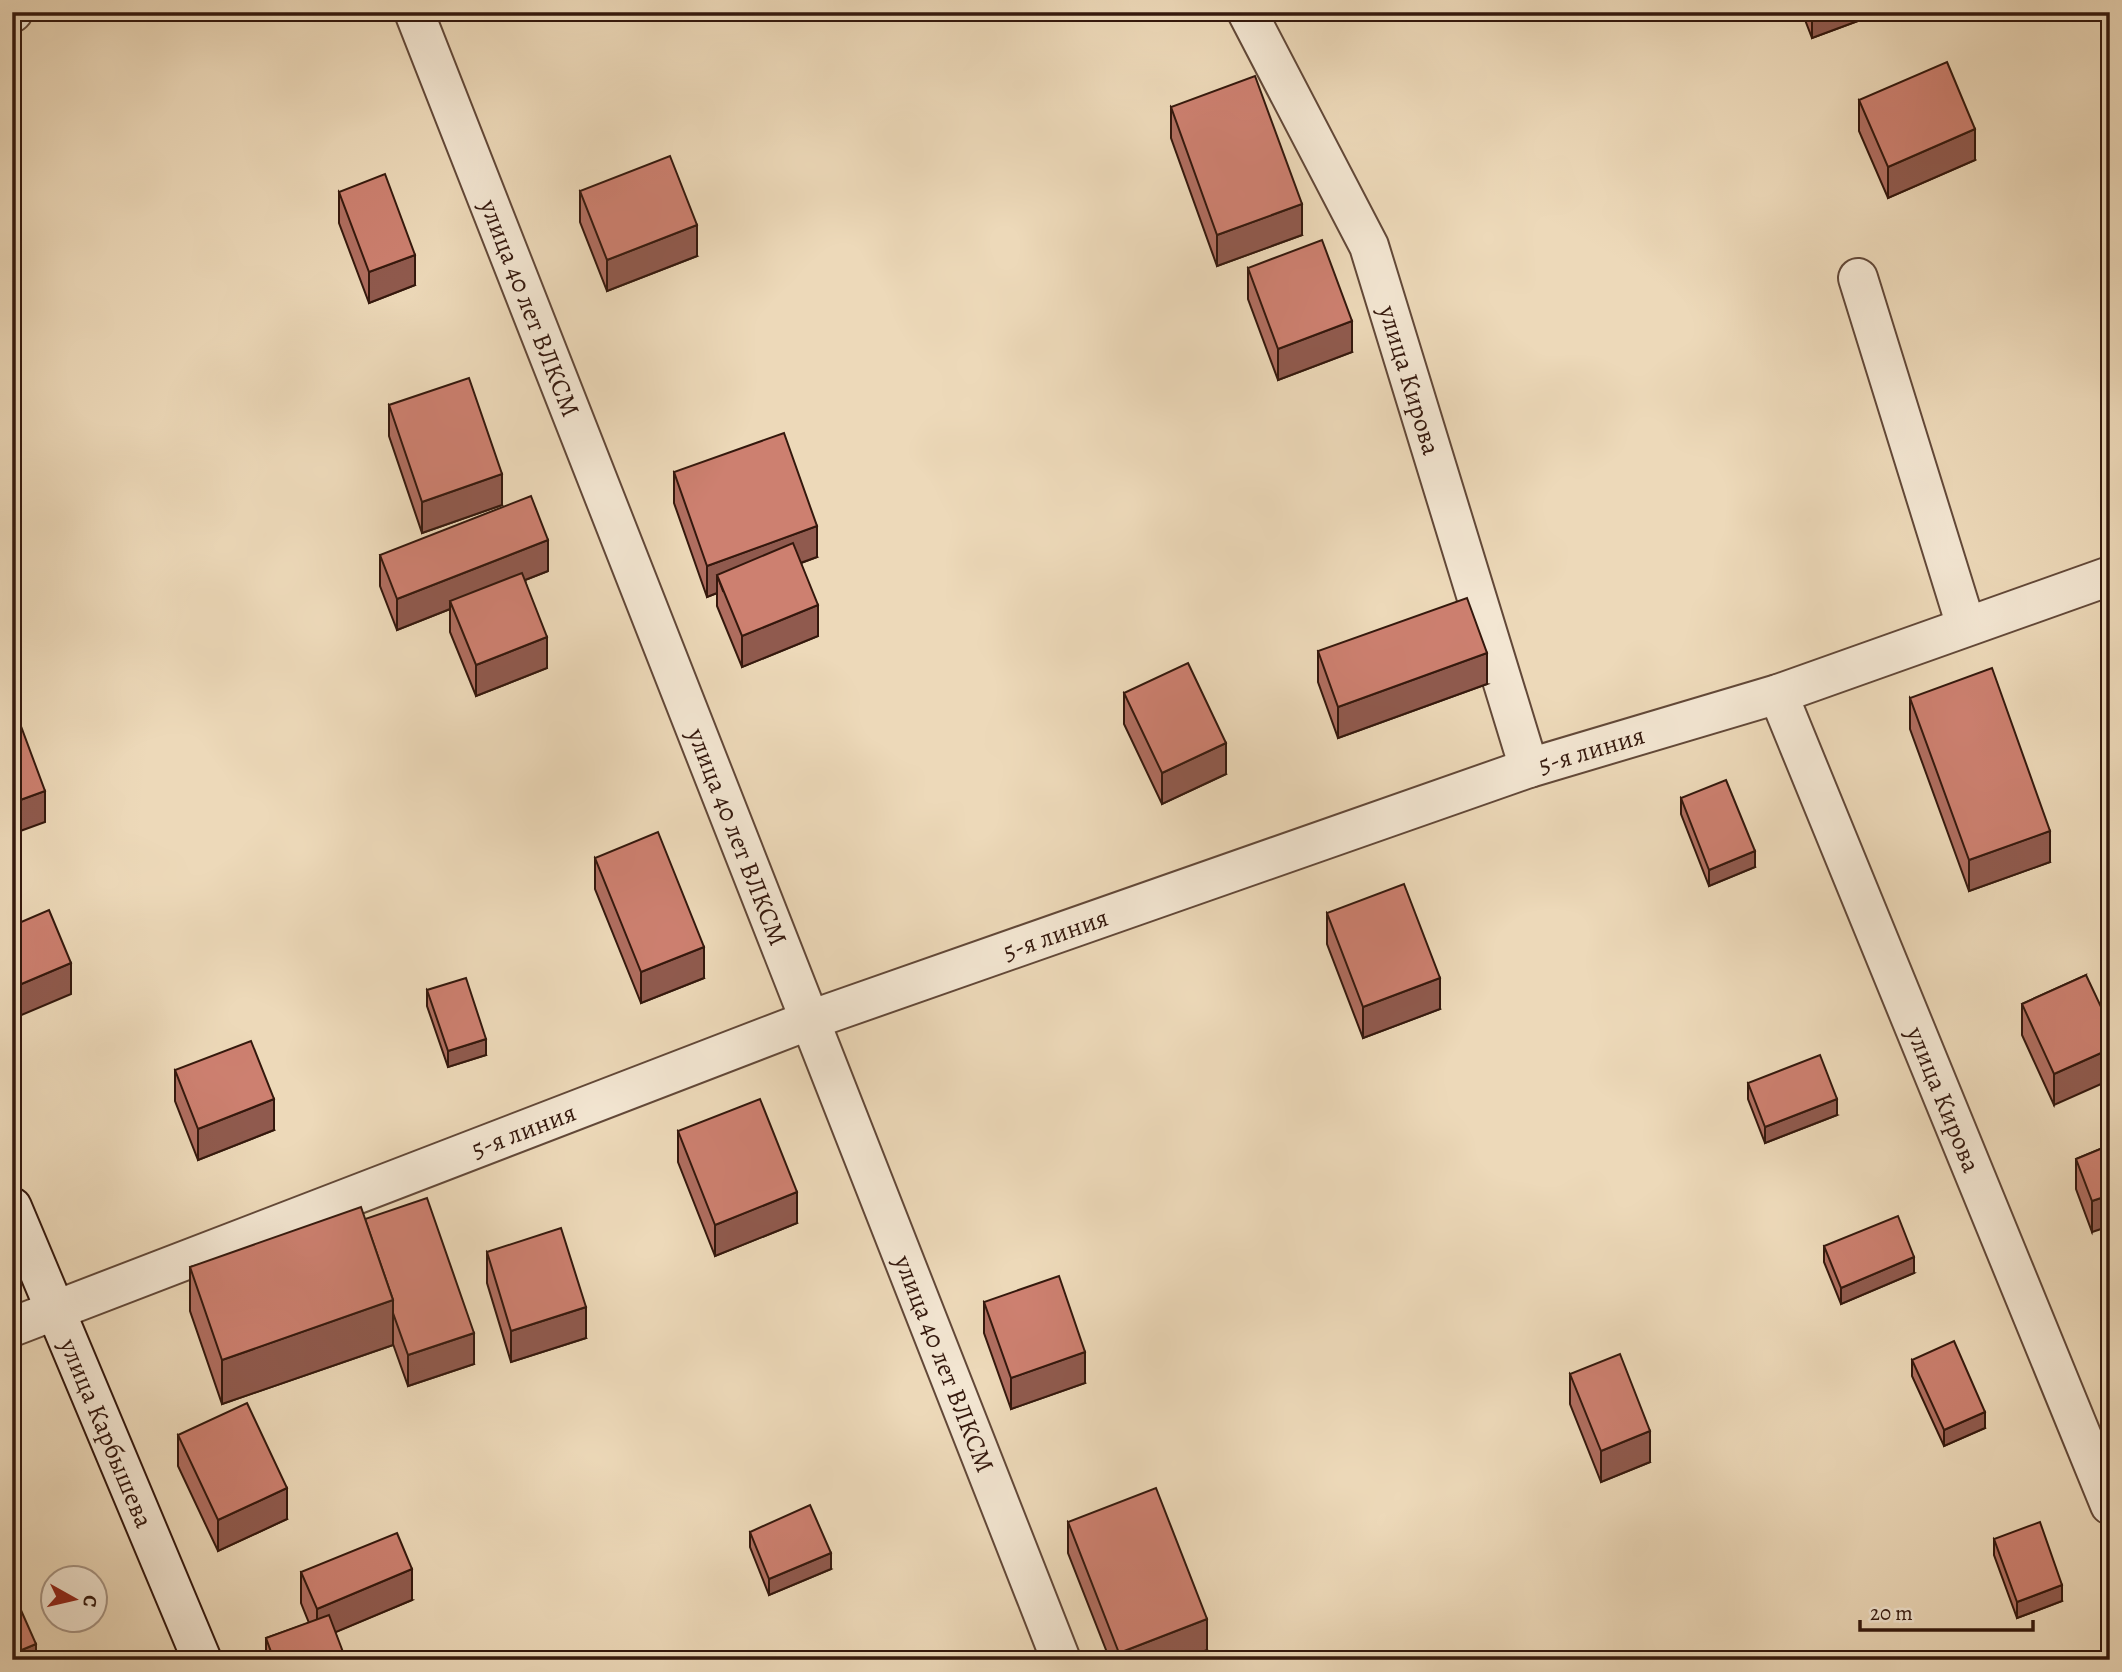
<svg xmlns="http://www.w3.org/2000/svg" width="2122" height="1672" font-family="Alegreya,serif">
	<rect width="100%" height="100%" fill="#edd9b9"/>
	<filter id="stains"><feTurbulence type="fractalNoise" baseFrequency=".00286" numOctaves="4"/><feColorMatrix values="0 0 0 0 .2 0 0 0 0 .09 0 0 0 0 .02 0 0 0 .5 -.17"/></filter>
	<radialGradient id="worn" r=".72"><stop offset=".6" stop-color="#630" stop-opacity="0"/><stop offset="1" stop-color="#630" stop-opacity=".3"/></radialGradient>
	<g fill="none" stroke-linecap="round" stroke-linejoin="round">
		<g stroke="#624838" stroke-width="42">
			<g id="street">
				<path id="s1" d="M414,12l647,1648"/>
				<path id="s2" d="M1247,12l122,234 160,522"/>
				<polyline points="12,13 13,12"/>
				<polyline points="1858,278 1966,626"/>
				<path id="s3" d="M1778,694l332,811"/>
				<path id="s4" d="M12,1327l798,-307 719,-252 249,-74 332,-118"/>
			</g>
		</g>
		<g stroke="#34180d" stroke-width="42">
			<g id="secondary">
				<path id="s5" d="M12,1207l190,453"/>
			</g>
		</g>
		<use href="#street" stroke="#f3e6d2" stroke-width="38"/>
		<use href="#secondary" stroke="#f3e6d2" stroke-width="38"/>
	</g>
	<g fill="#b06e60" stroke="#34180d" stroke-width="2">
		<polygon points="1802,12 1882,12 1812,38"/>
		<polygon points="1859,100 1975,160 1888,198 1859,131"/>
		<polygon points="1171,107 1302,235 1217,266 1171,138"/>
		<polygon points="580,191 697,256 607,291 580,222"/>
		<polygon points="339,192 415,285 369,303 339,223"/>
		<polygon points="1248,268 1352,352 1278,380 1248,299"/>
		<polygon points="2110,332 2110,385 2102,366 2102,335"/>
		<polygon points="389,405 502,505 422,533 389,436"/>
		<polygon points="674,472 817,557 801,563 818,636 742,667 717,606 717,593 707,597 674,503"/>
		<polygon points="380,555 548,571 525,580 547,668 476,696 450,632 450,609 397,630 380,586"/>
		<polygon points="1318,651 1487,684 1338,738 1318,682"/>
		<polygon points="1124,693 1226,774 1162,804 1124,724"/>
		<polygon points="1910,698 2050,862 1969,891 1910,729"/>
		<polygon points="1681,798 1755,867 1709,886 1681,814"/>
		<polygon points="595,858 704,978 641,1003 595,889"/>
		<polygon points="1327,913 1440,1009 1363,1038 1327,944"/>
		<polygon points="2086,975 2054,1105 2022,1035 2022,1004"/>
		<polygon points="427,990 486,1055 448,1067 427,1006"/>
		<polygon points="175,1070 274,1130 198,1160 175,1101"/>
		<polygon points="1748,1083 1837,1115 1765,1143 1748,1099"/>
		<polygon points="678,1131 797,1223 715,1256 678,1162"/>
		<polygon points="2110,1145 2092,1232 2076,1189 2076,1159"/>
		<polygon points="365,1219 474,1364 408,1386 393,1344 393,1345 222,1404 190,1311 190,1267"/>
		<polygon points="1824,1246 1914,1273 1841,1304 1824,1262"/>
		<polygon points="487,1252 586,1338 511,1362 487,1283"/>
		<polygon points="984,1302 1085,1383 1011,1409 984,1333"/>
		<polygon points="1912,1360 1985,1428 1944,1446 1912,1376"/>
		<polygon points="1570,1374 1650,1462 1601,1482 1570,1404"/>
		<polygon points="178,1435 287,1519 218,1551 178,1466"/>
		<polygon points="1068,1522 1207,1650 1181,1660 1110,1660 1068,1553"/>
		<polygon points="750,1532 831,1569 769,1595 750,1547"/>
		<polygon points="1994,1539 2062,1601 2017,1618 1994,1555"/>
		<polygon points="301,1572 412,1600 335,1632 345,1660 266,1660 266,1638 309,1623 301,1603"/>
	</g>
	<g fill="#905a4e" stroke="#34180d" stroke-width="2">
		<polygon points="1812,12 1882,12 1812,38"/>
		<polygon points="1975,129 1975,160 1888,198 1888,167"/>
		<polygon points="1302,204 1302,235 1217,266 1217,235"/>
		<polygon points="697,225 697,256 607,291 607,260"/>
		<polygon points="415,255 415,285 369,303 369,272"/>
		<polygon points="1352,321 1352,352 1278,380 1278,349"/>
		<polygon points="502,474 502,505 422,533 422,502"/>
		<polygon points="817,526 817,557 723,591 717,575 717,593 707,597 707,566"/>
		<polygon points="548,540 548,571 453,608 450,601 450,609 397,630 397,599"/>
		<polygon points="818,605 818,636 742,667 742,636"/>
		<polygon points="547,637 547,668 476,696 476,665"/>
		<polygon points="1487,653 1487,684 1338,738 1338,707"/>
		<polygon points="1226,743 1226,774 1162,804 1162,773"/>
		<polygon points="45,791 45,822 12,834 12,803"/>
		<polygon points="2050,831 2050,862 1969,891 1969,860"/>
		<polygon points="1755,851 1755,867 1709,886 1709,870"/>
		<polygon points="704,947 704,978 641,1003 641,972"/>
		<polygon points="71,963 71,994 12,1019 12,988"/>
		<polygon points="1440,978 1440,1009 1363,1038 1363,1007"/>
		<polygon points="486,1039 486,1055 448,1067 448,1051"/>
		<polygon points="2110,1049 2110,1080 2054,1105 2054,1074"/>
		<polygon points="274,1099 274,1130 198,1160 198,1129"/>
		<polygon points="1837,1099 1837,1115 1765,1143 1765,1127"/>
		<polygon points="797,1192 797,1223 715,1256 715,1225"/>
		<polygon points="2110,1195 2110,1226 2092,1232 2092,1201"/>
		<polygon points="1914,1257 1914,1273 1841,1304 1841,1288"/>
		<polygon points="393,1300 393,1345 222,1404 222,1360"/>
		<polygon points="586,1307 586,1338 511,1362 511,1331"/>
		<polygon points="474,1333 474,1364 408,1386 408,1355"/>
		<polygon points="1085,1352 1085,1383 1011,1409 1011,1378"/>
		<polygon points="1985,1412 1985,1428 1944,1446 1944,1430"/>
		<polygon points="1650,1431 1650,1462 1601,1482 1601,1451"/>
		<polygon points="17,1473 17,1504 12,1506 12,1476"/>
		<polygon points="287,1488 287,1519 218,1551 218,1520"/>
		<polygon points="831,1553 831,1569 769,1595 769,1579"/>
		<polygon points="412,1569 412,1600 317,1640 317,1609"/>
		<polygon points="2062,1585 2062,1601 2017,1618 2017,1602"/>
		<polygon points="1207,1619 1207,1650 1181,1660 1119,1660 1119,1653"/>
		<polygon points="36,1644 36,1660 12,1660 12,1654"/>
	</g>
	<g fill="#cd8070" stroke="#34180d" stroke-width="2">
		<polygon points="1947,62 1975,129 1888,167 1859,100"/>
		<polygon points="1255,76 1302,204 1217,235 1171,107"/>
		<polygon points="670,156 697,225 607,260 580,191"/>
		<polygon points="385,174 415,255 369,272 339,192"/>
		<polygon points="1322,240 1352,321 1278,349 1248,268"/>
		<polygon points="2110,332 2110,355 2102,335"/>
		<polygon points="469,378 502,474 422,502 389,405"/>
		<polygon points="784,433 817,526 707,566 674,472"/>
		<polygon points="531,496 548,540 397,599 380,555"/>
		<polygon points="793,543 818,605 742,636 717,575"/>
		<polygon points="522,573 547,637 476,665 450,601"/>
		<polygon points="1467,598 1487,653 1338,707 1318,651"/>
		<polygon points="1188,663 1226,743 1162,773 1124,693"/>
		<polygon points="1992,668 2050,831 1969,860 1910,698"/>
		<polygon points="12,702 45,791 12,803"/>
		<polygon points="1726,780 1755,851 1709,870 1681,798"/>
		<polygon points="658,832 704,947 641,972 595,858"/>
		<polygon points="1404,884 1440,978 1363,1007 1327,913"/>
		<polygon points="49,910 71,963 12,988 12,926"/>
		<polygon points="2086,975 2110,1026 2110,1049 2054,1074 2022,1004"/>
		<polygon points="466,978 486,1039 448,1051 427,990"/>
		<polygon points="251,1041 274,1099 198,1129 175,1070"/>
		<polygon points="1820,1055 1837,1099 1765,1127 1748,1083"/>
		<polygon points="760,1099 797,1192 715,1225 678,1131"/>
		<polygon points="2110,1145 2110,1195 2092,1201 2076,1159"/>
		<polygon points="427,1198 474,1333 408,1355 393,1313 393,1300 365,1219"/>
		<polygon points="361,1207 393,1300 222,1360 190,1267"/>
		<polygon points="1898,1216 1914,1257 1841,1288 1824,1246"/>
		<polygon points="561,1228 586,1307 511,1331 487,1252"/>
		<polygon points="1059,1276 1085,1352 1011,1378 984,1302"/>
		<polygon points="1954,1341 1985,1412 1944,1430 1912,1360"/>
		<polygon points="1620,1354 1650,1431 1601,1451 1570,1374"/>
		<polygon points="247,1403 287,1488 218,1520 178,1435"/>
		<polygon points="12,1462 17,1473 12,1476"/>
		<polygon points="1156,1488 1207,1619 1119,1653 1068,1522"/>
		<polygon points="810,1505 831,1553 769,1579 750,1532"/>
		<polygon points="2040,1522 2062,1585 2017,1602 1994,1539"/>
		<polygon points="397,1533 412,1569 317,1609 301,1572"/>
		<polygon points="12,1590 36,1644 12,1654"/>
		<polygon points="329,1615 346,1660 274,1660 266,1638"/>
		<polygon points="1206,1655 1208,1660 1194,1660"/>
	</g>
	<g text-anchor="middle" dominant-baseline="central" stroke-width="7" stroke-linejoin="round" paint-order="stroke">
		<g font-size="26" fill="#34180d" stroke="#f3e6d2">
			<text stroke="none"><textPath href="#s1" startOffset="318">улица 40 лет ВЛКСМ</textPath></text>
			<text stroke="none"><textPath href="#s2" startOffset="404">улица Кирова</textPath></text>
			<text stroke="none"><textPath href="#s4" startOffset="1682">5-я линия</textPath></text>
			<text stroke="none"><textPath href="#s1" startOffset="886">улица 40 лет ВЛКСМ</textPath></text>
			<text stroke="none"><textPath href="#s4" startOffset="1115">5-я линия</textPath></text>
			<text stroke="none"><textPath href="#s3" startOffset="438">улица Кирова</textPath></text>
			<text stroke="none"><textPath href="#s4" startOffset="548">5-я линия</textPath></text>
			<text stroke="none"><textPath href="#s1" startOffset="1452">улица 40 лет ВЛКСМ</textPath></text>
			<text stroke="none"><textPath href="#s5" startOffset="245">улица Карбышева</textPath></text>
		</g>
	</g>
	<rect width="2122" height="1672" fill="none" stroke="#edd9b9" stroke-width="42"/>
	<rect x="14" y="14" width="2094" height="1644" fill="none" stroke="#34180d" stroke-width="3.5"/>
	<rect x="21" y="21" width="2080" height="1630" fill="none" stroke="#34180d" stroke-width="2"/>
	<g transform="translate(74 1599) rotate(98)"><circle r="33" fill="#f3e6d2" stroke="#a79483" stroke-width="2"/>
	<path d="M0-5L12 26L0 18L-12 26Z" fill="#8f2418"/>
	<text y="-10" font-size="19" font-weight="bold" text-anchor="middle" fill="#34180d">С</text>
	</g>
	<path d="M1860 1620v10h173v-10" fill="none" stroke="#34180d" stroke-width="3.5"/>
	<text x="1870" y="1620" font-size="21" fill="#34180d" stroke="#f3e6d2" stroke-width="5" paint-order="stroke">20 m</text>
	<rect width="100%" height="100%" filter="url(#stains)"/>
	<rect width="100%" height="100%" fill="url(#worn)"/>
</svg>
